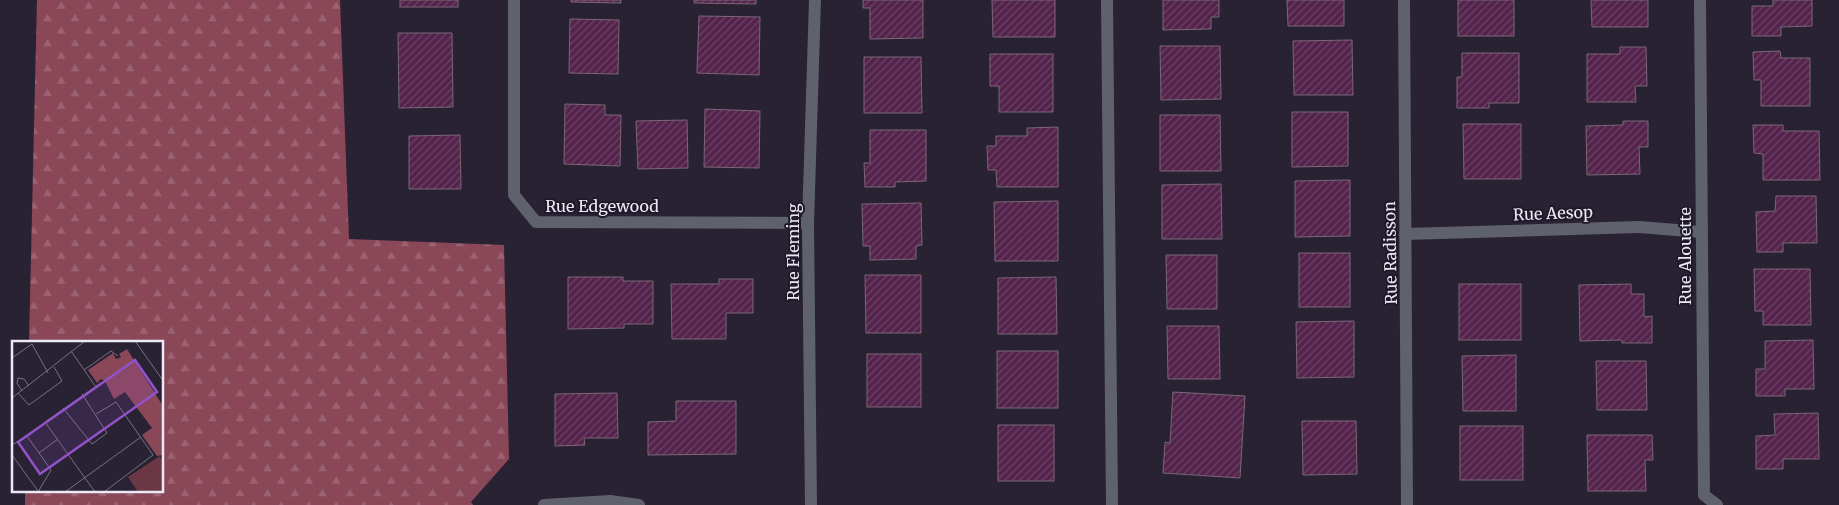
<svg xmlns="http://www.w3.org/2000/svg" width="1839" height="505" font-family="Merriweather,serif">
	<defs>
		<pattern id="forest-firs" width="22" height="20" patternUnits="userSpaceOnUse" patternTransform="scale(1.25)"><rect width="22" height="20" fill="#8a4758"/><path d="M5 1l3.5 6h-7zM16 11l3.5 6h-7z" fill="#9b6271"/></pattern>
		<pattern id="building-hatch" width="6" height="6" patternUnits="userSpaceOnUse" patternTransform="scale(1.25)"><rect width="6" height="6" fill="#54234c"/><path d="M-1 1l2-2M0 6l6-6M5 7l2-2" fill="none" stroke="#6d4366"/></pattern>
	</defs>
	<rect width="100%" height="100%" fill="#292233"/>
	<polygon fill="url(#forest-firs)" points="37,0 340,0 349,239 504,245 509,459 471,502 473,505 25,505 25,491 162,491 162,342 29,342"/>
	<g fill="url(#building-hatch)" stroke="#7a6776">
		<rect x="400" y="0" width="58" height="7"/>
		<polygon points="571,0 621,0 621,3 571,2"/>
		<polygon points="694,0 756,0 756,4 694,3"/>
		<polygon points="863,0 923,0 923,38 870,39 870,8 863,8"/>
		<polygon points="992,0 1055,0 1055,37 993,37"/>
		<polygon points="1163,0 1219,0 1219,17 1211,17 1211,29 1163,30"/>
		<polygon points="1287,0 1344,0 1344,26 1288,26"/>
		<rect x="1458" y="0" width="56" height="36"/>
		<polygon points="1591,0 1648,0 1648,27 1592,27"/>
		<polygon points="1773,0 1812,0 1812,26 1781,27 1781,36 1752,36 1752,6 1773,6"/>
		<polygon points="699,16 760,17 759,75 697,73"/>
		<polygon points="570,19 619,20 618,74 569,73"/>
		<polygon points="398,33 452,33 453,107 399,108"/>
		<polygon points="1352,40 1353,95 1294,95 1293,41"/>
		<polygon points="1160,46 1220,46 1221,99 1161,100"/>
		<polygon points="1620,47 1646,47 1647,86 1635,86 1636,102 1587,102 1587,54 1620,54"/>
		<polygon points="1780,51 1781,58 1810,58 1810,106 1761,106 1761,80 1754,80 1753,52"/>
		<polygon points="1462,53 1519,53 1519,103 1489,103 1489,108 1457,108 1457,77 1462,77"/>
		<polygon points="990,54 1053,54 1053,112 999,112 999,86 990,86"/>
		<polygon points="864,57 921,57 922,113 864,113"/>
		<polygon points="565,104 605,105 605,115 621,115 620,166 564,164"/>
		<polygon points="705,109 760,111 759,168 704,167"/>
		<polygon points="1292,112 1348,112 1348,166 1292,167"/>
		<polygon points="1160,115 1220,115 1221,171 1160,171"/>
		<polygon points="687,120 688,168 638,169 636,121"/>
		<polygon points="1623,121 1648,121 1648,147 1639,147 1640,174 1587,175 1586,126 1623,125"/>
		<polygon points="1463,124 1521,124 1521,179 1464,179"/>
		<polygon points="1753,125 1783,125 1783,131 1819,131 1820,180 1763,180 1763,154 1754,153"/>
		<polygon points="1058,127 1058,187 997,187 996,170 988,170 987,146 996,146 996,136 1027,136 1027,128"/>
		<polygon points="870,130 926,130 926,181 895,182 895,187 865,187 864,163 870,163"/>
		<polygon points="460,135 461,189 409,189 409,136"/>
		<polygon points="1350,180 1350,236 1295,237 1295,181"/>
		<polygon points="1221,184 1222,239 1162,239 1162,185"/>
		<polygon points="1776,196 1816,196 1817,243 1783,243 1783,252 1757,252 1756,212 1775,211"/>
		<polygon points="1058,201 1058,261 995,261 994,202"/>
		<polygon points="921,203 922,245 916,246 916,259 870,260 870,246 863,246 862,204"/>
		<rect x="1299" y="253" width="51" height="54"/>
		<polygon points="1166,255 1217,255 1217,309 1167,309"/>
		<polygon points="1754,269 1810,269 1811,325 1763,325 1763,311 1755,311"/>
		<polygon points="865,275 921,275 921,333 866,333"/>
		<polygon points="568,277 623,277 623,281 653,281 653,324 624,324 624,328 568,329"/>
		<polygon points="1056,277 1057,334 998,334 998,278"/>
		<polygon points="719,279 753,279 753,313 726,313 726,339 672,339 671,284 719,284"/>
		<rect x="1459" y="284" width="62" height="56"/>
		<polygon points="1631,284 1631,294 1644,294 1644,317 1652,316 1652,343 1622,343 1622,340 1580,341 1579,285"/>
		<polygon points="1354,321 1354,377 1297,378 1296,322"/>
		<polygon points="1167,326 1219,326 1220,379 1168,379"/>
		<polygon points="1813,340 1814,389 1785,389 1785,396 1756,396 1756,369 1765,369 1765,341"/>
		<rect x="997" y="351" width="61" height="57"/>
		<rect x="867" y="354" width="54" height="53"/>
		<polygon points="1516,355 1516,411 1463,411 1462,356"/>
		<polygon points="1596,361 1646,361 1647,410 1597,410"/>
		<polygon points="1173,392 1245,396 1240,478 1163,473 1165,442 1170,443"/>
		<polygon points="617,393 618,438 584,438 585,445 555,446 555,394"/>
		<polygon points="676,401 736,401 736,454 648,455 648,422 676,421"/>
		<polygon points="1818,413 1819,459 1783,459 1783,469 1756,469 1756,436 1775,435 1774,414"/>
		<polygon points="1302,421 1356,421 1357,474 1303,475"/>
		<rect x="998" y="425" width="56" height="56"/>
		<rect x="1460" y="426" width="63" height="54"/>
		<polygon points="1587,435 1652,435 1653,460 1645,460 1646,491 1588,491"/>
	</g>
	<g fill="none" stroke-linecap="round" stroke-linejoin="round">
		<polyline stroke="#5f626b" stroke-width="12" points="1639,227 1701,232"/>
		<g stroke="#5f626b" stroke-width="12">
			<polyline points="514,0 514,195 536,222 808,223"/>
			<polyline points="1107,0 1112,505"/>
			<polyline points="1404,0 1407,505"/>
			<polyline points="1700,0 1704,495 1717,505"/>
			<polyline points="1405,234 1639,227"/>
			<polyline points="544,505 610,501 639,505"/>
			<polyline points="811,505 808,223 815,0"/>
		</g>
	</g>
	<g text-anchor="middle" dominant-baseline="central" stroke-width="4" stroke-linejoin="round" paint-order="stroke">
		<g font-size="16" fill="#ede9f4" stroke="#1f1929">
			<text x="602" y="206">Rue Edgewood</text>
			<text transform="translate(1553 213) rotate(-2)">Rue Aesop</text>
			<text transform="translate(793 252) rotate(-90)">Rue Fleming</text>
			<text transform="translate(1390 253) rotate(-91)">Rue Radisson</text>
			<text transform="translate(1685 256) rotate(-90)">Rue Alouette</text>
		</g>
	</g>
	<g transform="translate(12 341)">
		<rect width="151" height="151" fill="#292233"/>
		<path d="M115,8l36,57v49l-6,1 -15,-21 10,-7 -27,-36 -11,7 -9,-18 -4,-2 -4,4 -9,-13 25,-17 3,6 5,-2 -2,-3z" fill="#8a4758"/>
		<path d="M148,115l3,7v29h-25l-10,-15z" fill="#6c3744"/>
		<path fill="none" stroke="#777280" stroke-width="1" d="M123,0l29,41M59,10l25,36M0,17l20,-14 16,29M72,29l27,-19 7,5M10,50l-5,-8 1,-5 6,1 5,7M6,52l11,12 33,-24 -8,-14M0,57l73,-57M51,67l29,36 15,-11 -25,-39M84,73l20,-12 37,53 -49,37M0,104l15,-9 24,34 -13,22M27,112l19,-14M0,114l26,36M53,151l76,-55M83,151l-50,-70 57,-40"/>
		<path fill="#9252ca" fill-opacity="0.15" stroke="#9252ca" stroke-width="2.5" d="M123,19l22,32 -117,82 -22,-32z"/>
		<rect width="151" height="151" fill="none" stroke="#ede9f4" stroke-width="2.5"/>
	</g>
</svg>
